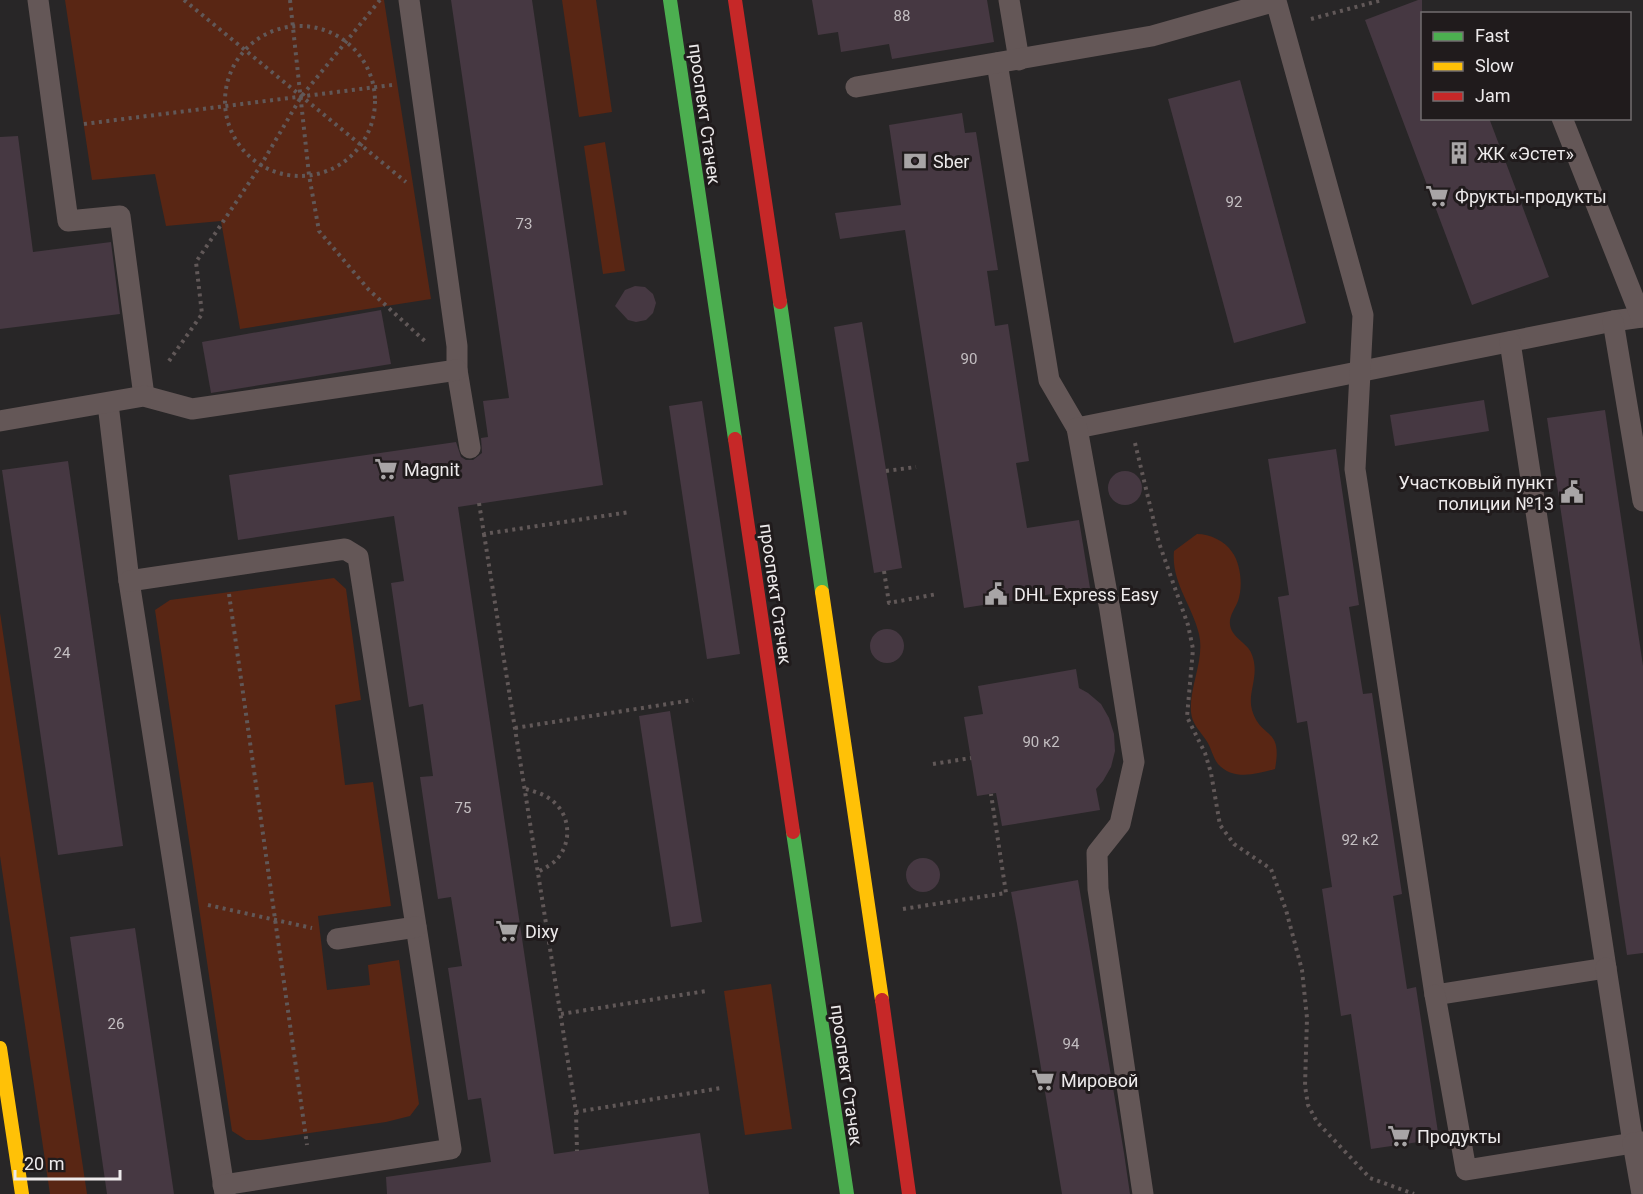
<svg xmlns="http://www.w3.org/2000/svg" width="1643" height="1194" font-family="Roboto,sans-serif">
	<rect width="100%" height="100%" fill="#282627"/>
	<g fill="#592614">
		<polygon points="65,0 384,0 431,299 240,329 221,221 166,226 155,174 92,180"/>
		<polygon points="562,0 596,0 612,112 579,117"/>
		<polygon points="605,142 625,271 603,274 584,146"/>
		<path d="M1197,534c13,0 28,7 35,18 9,12 11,35 6,49 -4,10 -12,18 -6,30 5,9 17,14 20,24 8,21 -5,37 0,55 9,30 31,16 23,59 -18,5 -42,12 -57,-5 -5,-6 -7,-17 -12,-24 -6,-9 -14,-16 -15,-28 -2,-26 14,-52 8,-78 -7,-29 -28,-52 -25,-83z"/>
		<polygon points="334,578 346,589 361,700 335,705 345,785 373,782 391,906 318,916 327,990 370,985 368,965 399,960 419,1104 410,1116 386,1122 261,1140 246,1140 232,1131 155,610 170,600"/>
		<polygon points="0,613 87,1194 50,1194 0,856"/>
		<polygon points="771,984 792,1129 745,1135 724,991"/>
	</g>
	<g fill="#463842">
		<polygon points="451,0 532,0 603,485 458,507 554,1154 700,1133 709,1194 387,1194 386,1177 491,1162 481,1098 468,1100 448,968 462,966 451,897 438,899 429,839 420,777 433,776 423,704 409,707 391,583 404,581 394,516 238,540 229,475 456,442 461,457 466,460 473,460 482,453 481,438 488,437 483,401 509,398"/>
		<polygon points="812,0 987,0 994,42 892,59 889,44 841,52 838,32 818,35"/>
		<polygon points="1418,0 1422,0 1422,118 1489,118 1549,277 1472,305 1365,20"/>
		<polygon points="1240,80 1306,323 1234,343 1168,99"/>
		<polygon points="962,113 965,133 976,132 998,270 987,271 995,326 1008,324 1029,461 1016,463 1027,528 1079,520 1090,588 964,608 905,230 840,239 835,213 901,205 889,125"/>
		<polygon points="18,136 33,252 111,242 120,314 0,329 0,137"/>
		<polygon points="635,286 645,287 653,294 656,303 653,313 646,320 636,322 628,320 615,306 625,290"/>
		<polygon points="381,310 391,364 211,393 202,342"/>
		<polygon points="862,322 902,568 874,573 834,327"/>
		<polygon points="1484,400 1489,431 1395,446 1390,415"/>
		<polygon points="702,401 740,654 707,659 669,406"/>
		<polygon points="1605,410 1643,666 1643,953 1627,955 1547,418"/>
		<polygon points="1336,449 1359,605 1349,607 1363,694 1372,693 1402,894 1393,896 1407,989 1416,987 1439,1139 1371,1149 1351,1014 1341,1016 1322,889 1332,887 1307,721 1297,723 1278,597 1289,595 1268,459"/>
		<polygon points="68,461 123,846 58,855 2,470"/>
		<circle cx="1125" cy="488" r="17"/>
		<circle cx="887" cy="646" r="17"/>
		<polygon points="1076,669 1079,688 1088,693 1101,704 1109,718 1114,734 1115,751 1111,767 1103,781 1096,789 1100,810 1002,826 996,793 977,796 964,717 983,714 978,686"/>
		<polygon points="670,711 702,922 671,927 639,716"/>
		<circle cx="923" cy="875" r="17"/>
		<polygon points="1078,880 1124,1153 1130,1194 1062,1194 1017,924 1011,892"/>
		<polygon points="135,928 142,975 174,1194 107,1194 70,937"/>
	</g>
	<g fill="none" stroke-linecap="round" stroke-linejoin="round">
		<g stroke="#615858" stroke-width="4" stroke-dasharray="3 4.5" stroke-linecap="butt">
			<polyline points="184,0 406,182"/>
			<polyline points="290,0 309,175 319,231 369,290 427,343"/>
			<polyline points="1311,19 1382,0"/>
			<circle cx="300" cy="101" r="75"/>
			<polyline points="84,124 392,85"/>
			<polyline points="169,361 202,314 196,262 261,165 301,97 380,0"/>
			<polyline points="1135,443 1159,543 1188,625 1193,649 1187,717 1205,753 1211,773 1220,825 1234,844 1271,869 1286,910 1302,970 1307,1018 1305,1086 1308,1105 1317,1122 1370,1178 1414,1194"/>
			<polyline points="886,471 916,467"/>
			<polyline points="479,503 484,534 630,512"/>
			<polyline points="484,534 576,1112 721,1088"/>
			<polyline points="884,571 889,603 937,594"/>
			<polyline points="229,594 307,1145"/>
			<polyline points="515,728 693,700"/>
			<polyline points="933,764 971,758"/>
			<path d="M526,789c10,3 21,6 29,14 17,16 16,44 -1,59 -5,4 -11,7 -16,10"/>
			<polyline points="208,905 312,928"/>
			<polyline points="903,909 1006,893 991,794"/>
			<polyline points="561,1014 706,991"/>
			<polyline points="576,1112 577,1151"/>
		</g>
		<g stroke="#645757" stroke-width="21">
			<polyline points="38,0 68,221 120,216 144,396"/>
			<polyline points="409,0 457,346 457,370 470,448"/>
			<polyline points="1009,0 1019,60"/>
			<polyline points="997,63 1049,380 1077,428 1613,321 1643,317"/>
			<polyline points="856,87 1152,36 1276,1 1363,315 1355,469 1435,995 1606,968 1510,342"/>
			<polyline points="1562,118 1641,317"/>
			<polyline points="1613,321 1643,501"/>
			<polyline points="108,404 129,581 225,1194"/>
			<polyline points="0,421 144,396 192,409 457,370"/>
			<polyline points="1077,428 1110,610 1134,762 1120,824 1097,853 1098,889 1143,1194"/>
			<polyline points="129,581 345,549 358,557 451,1149 223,1185"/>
			<polyline points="337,939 416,927"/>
			<polyline points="1435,995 1466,1170 1633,1143 1606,968"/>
			<polyline points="1642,1194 1633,1143 1643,1142"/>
		</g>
		<g stroke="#4caf50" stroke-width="14">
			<polyline points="670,0 735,439"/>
			<polyline points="780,302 822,592"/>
			<polyline points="793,832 847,1194"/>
		</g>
		<g stroke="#ffc107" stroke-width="14">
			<polyline points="822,592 882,1000"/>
			<polyline points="0,1048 22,1194"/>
		</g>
		<g stroke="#c62828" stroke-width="14">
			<polyline points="735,0 780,302"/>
			<polyline points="735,439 793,832"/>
			<polyline points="882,1000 909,1194"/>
		</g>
	</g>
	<defs>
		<g id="building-bare" transform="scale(1.8)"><path d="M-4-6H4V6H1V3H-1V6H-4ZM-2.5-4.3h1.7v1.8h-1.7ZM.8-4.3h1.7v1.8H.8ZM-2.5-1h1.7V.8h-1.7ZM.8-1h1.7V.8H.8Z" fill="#a8a5a6" stroke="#201b1c" stroke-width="2.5" paint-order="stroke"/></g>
		<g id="bank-bare" transform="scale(1.8)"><path d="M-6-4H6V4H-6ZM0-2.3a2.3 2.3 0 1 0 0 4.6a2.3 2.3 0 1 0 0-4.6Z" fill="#a8a5a6" stroke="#201b1c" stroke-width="2.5" paint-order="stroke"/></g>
		<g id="supermarket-bare" transform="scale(1.8)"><path d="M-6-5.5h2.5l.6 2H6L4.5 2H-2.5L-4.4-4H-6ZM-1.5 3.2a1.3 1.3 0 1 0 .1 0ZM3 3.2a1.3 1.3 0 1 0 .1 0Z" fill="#a8a5a6" stroke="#201b1c" stroke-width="2.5" paint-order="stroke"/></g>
		<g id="civic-bare" transform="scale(1.8)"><path d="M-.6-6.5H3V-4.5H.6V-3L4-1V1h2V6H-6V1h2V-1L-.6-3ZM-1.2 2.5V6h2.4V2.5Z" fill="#a8a5a6" stroke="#201b1c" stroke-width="2.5" paint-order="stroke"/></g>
	</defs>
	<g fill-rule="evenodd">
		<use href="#building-bare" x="1459" y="153"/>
		<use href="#bank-bare" x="915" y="161"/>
		<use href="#supermarket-bare" x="1437" y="196"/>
		<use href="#supermarket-bare" x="386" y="469"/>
		<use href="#civic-bare" x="1572" y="492"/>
		<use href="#civic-bare" x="996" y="594"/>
		<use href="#supermarket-bare" x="507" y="931"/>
		<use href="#supermarket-bare" x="1043" y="1080"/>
		<use href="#supermarket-bare" x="1399" y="1136"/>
	</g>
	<g text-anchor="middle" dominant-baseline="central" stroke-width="6" stroke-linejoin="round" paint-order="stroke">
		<g font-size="15" fill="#c3bec1">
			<text x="902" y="16">88</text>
			<text x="1234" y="202">92</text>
			<text x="524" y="224">73</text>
			<text x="969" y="359">90</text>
			<text x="62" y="653">24</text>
			<text x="1041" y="742">90 к2</text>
			<text x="463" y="808">75</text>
			<text x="1360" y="840">92 к2</text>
			<text x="116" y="1024">26</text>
			<text x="1071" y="1044">94</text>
		</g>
		<g font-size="18" fill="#edeaeb" stroke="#201b1c">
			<text transform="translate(705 114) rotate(82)">проспект Стачек</text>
			<text transform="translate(776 594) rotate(82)">проспект Стачек</text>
			<text transform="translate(847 1075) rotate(82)">проспект Стачек</text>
		</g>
		<g font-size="18" fill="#edeaeb" stroke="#201b1c" text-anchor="start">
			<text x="1477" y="153">ЖК «Эстет»</text>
			<text x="933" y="161">Sber</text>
			<text x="1455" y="196">Фрукты-продукты</text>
			<text x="404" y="469">Magnit</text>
			<text x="1554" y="482" text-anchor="end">Участковый пункт<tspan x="1554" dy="21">полиции №13</tspan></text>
			<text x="1014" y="594">DHL Express Easy</text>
			<text x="525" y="931">Dixy</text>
			<text x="1061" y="1080">Мировой</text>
			<text x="1417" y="1136">Продукты</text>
		</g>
	</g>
	<rect x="1421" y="12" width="210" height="108" fill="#201b1c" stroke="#726e6f" stroke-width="1.5"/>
	<rect x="1433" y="32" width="30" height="9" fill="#4caf50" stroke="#726e6f" stroke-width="1.5"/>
	<text x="1475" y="42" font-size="18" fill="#edeaeb">Fast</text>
	<rect x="1433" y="62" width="30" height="9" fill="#ffc107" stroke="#726e6f" stroke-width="1.5"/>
	<text x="1475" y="72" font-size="18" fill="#edeaeb">Slow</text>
	<rect x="1433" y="92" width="30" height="9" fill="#c62828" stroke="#726e6f" stroke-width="1.5"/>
	<text x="1475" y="102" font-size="18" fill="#edeaeb">Jam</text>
	<path d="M15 1170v9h105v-9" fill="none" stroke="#edeaeb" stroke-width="3"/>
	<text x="24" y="1170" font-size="18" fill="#edeaeb" stroke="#201b1c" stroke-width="4.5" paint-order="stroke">20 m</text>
</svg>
